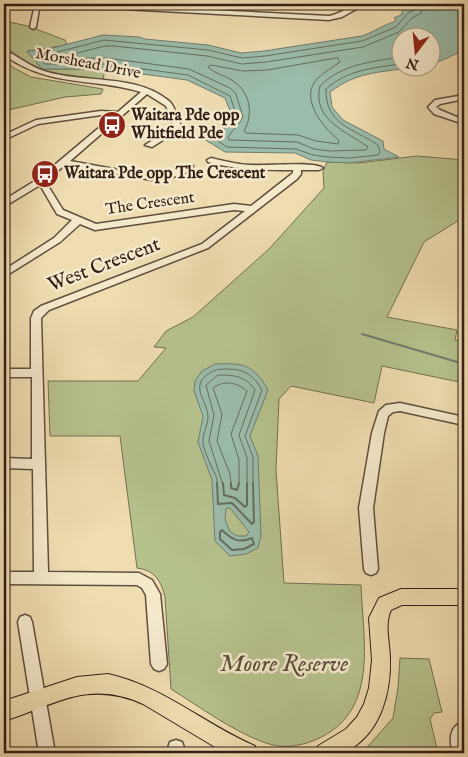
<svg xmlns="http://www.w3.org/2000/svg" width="468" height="757" font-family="'IM FELL English',serif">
	<rect width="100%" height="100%" fill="#efddb1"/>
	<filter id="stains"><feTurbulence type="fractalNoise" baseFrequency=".004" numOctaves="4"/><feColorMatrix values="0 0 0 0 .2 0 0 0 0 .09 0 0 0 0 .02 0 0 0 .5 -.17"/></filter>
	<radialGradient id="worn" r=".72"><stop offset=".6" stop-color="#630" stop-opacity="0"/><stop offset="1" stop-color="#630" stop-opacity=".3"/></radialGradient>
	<g fill="#b6c28e" stroke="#747052">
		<polygon points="4,21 28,26 65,40 67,45 27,51 42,69 105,69 103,80 55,75 29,67 4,44"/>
		<polygon points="4,55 12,67 31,77 103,89 101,94 65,97 4,111"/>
		<path d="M417,156l47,4v57l-40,25 -37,75 70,13 -2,10 9,2v41l-82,-17 -8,37 -83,-17 -12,13 -3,71 8,113 77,2c2,56 19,128 -46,155 -17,7 -34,9 -52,2 -32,-12 -63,-35 -92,-53l-6,-92c-4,-17 -11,-27 -28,-29l-17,-132h-70l-2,-55h90l28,-33 -12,-1 12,-16 27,-14 76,-68 55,-61 -1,-16 4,-10 32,1z"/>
		<polygon points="400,658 429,659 442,712 434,713 430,719 438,753 362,753 393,718 398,688"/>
	</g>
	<g fill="#9abcaa" stroke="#707d6f" fill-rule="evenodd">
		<path d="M431,4h33v47c-13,4 -20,10 -33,13l-1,-26h-30v30h8c-32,5 -51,4 -78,24l2,15 11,13 40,21 1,8 15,8 -50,6 -21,-1 -17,-2 -16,-7 -70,-1 -21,-13 5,-7h8l4,-4 -1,-4 12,-8 -7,-18 -38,-18 -82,-11h-63l-15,-18 18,-1 58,-15 36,2 6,2 63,6 33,8 23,-2 98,-15c12,-4 23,-12 32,-14l2,-3 -2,-1 7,-3 2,-6z"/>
		<path d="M215,364c28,-1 39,0 53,26l-18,46 8,20 3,80 -3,12 -12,6 -16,2 -15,-15 -3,-61 -14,-38 5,-26 -9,-25 1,-10 7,-10zM226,508h4l19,24 -3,4h-8l-8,-4 -5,-13z"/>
	</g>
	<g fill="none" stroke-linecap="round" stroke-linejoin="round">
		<g stroke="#666e60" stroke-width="1">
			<path d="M400,57c-29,5 -58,7 -80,29 -8,34 26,45 48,61l-2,3 -37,1 -15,-2 -17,-7 -68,-2 -1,-3c5,-8 11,-12 15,-20l-7,-23 -6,-6 -41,-19 -83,-11h-28l-2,-2 1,-3 28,-7h9l93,10 35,8 24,-2 97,-15 36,-15 13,-14 9,-5 3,-9"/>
			<path d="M338,58l2,4c-7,5 -16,10 -22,16 -20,19 5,50 21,62l-1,4 -22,-3 -18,-6 -52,-2 -2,-2c10,-17 6,-39 -11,-50 -8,-6 -18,-7 -25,-14l3,-2 32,6 24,-1z"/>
			<path d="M400,64c-27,4 -53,6 -74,25 -1,36 27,39 52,56l2,7 -2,3 -29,3 -21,-1 -15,-2 -17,-6 -69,-2 -9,-6 -1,-3 9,-12 11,-9 -7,-21 -42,-21 -83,-11h-60l-7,-7 66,-17 104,10 34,8 23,-2 97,-15 34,-14 12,-14 8,-4 2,-5"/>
			<path d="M217,485v-6c-4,-11 -12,-24 -14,-36 -1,-8 5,-18 5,-26 0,-15 -18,-30 -1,-42 7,-6 13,-6 21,-6 17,0 26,7 34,21l-17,46 8,21v28"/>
			<path d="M223,485l-14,-44 5,-26 -8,-30 12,-10c16,0 28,1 37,15l-16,45 8,23v27"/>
			<path d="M231,485l-1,-11 -13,-33 5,-27 -9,-26c11,-8 24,-6 34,3l-16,43 8,26v25"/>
		</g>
		<g stroke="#666e60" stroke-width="2">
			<polyline points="217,483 218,504 232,503 252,524 254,522 253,483"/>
			<polyline points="223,483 224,495 235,498 245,507 247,505 247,483"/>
			<polyline points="231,483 231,488 237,490 239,483"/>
			<path d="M222,530c9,9 17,14 30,8l2,6 -10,5 -12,1 -12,-11v-7z"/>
		</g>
		<polyline stroke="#707d6f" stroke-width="2" points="362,334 464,364"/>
		<g stroke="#604e3e" stroke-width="3">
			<g id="minor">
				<path d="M125,4h7l-2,2 199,10c12,-2 24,-13 36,-12l-23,13 -13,3 -206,-11h-84l-3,18 -3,2 -3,-2 4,-18h-30v-4h118z"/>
				<path d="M4,50c14,6 25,16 40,21 40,13 92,2 125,30 7,6 7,17 12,24l-7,8 -22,14 -7,-2 21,-13 7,-7 -7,-19 -19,-12 -77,67 82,15 16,-3 22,-7h3v4l-20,7 -21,3 -87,-15 -20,16 18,29 33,14 138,-20 17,2 42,-33v-3c-29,0 -57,0 -85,-8l-1,-2 4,-2c13,3 25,6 38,7 16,1 65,-4 74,3l-4,2h-18v4l-4,5 -89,69 -159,62 -8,8 7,254 91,1 13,7 8,14 7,70 -3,5 -5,2 -5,-2 -3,-5 -5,-69 -4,-7 -5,-3 -133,-1v-12h30l-1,-103 -29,-1v-10l28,1v-82h-28v-8h27v-51l3,-7 7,-5 161,-62 43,-33 -11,-1 -139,20 -15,-6 -20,18 -56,35v-7l50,-32 18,-18 -15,-6 -17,-29 -33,20 -3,1v-6l34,-21 75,-63 -12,-1 -63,9 -34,16v-5l32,-15 65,-9 17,1 23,-20c-50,-15 -90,-4 -137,-37z"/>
				<polygon points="464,95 464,99 440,104 436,107 440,110 464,120 464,124 434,114 428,107 435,100"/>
				<polygon points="400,403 464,417 464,425 400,411 393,412 388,416 384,433 373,508 378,569 376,573 371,575 366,573 364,569 359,508 372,433 379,411 386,405"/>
				<polygon points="25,615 30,617 32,622 55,753 39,753 18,622 20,617"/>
				<path d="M464,721v32h-11c-4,-14 -4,-26 11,-32z"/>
				<polygon points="176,740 182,742 186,753 170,753 168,748 170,742"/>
			</g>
		</g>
		<g stroke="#311f17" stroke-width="2">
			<g id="major">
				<path d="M401,589h63v16h-62l-11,5c-7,15 -1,33 -1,49 1,33 -9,71 -38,89 -3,2 -6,5 -10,5 -9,2 -18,0 -27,0l3,-7 28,-17 11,-12 7,-13 5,-16 3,-28 -3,-42 10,-20z"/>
				<path d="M108,674c55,12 96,50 147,72l3,7h-33l-82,-49c-56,-25 -87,1 -139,17v-20l73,-24z"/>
			</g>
		</g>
		<use href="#minor" fill="#f5e9cc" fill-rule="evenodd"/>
		<use href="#major" fill="#efddb1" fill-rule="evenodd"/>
	</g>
	<defs>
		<g id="bus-disc" transform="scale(1.4375)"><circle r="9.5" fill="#8f2418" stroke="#f5e9cc"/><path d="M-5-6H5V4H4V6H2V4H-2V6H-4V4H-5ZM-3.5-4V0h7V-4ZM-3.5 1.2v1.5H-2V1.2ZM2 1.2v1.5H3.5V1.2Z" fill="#fff"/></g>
	</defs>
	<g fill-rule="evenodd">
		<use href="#bus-disc" x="112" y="125"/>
		<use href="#bus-disc" x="45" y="174"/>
	</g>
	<g text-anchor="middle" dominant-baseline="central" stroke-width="5" stroke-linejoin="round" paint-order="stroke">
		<g font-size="16" fill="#311f17" stroke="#f5e9cc">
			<text transform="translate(88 64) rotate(11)">Morshead Drive</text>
			<text transform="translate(150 204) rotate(-8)">The Crescent</text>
		</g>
		<g font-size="16" font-weight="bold" fill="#311f17" stroke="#f5e9cc" text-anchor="start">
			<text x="131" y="116">Waitara Pde opp<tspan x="131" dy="18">Whitfield Pde</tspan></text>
			<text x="64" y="174">Waitara Pde opp The Crescent</text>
		</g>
		<g font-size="20" fill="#311f17" stroke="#f5e9cc">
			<text transform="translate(104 265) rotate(-21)">West Crescent</text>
		</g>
		<g font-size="24" font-style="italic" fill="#59503b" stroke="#f5e9cc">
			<text x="284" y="664">Moore Reserve</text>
		</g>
	</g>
	<rect width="468" height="757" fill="none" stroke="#efddb1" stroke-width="20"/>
	<rect x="5" y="5" width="458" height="747" fill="none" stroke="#311f17" stroke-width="2.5"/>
	<rect x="10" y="10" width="448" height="737" fill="none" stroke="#311f17"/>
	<g transform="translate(416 52) rotate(196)"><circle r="24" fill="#f5e9cc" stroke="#a79884"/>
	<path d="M0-4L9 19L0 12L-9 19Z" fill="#8f2418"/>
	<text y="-8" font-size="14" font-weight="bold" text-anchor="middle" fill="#311f17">N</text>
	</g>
	<rect width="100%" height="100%" filter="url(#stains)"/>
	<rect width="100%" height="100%" fill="url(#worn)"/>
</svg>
